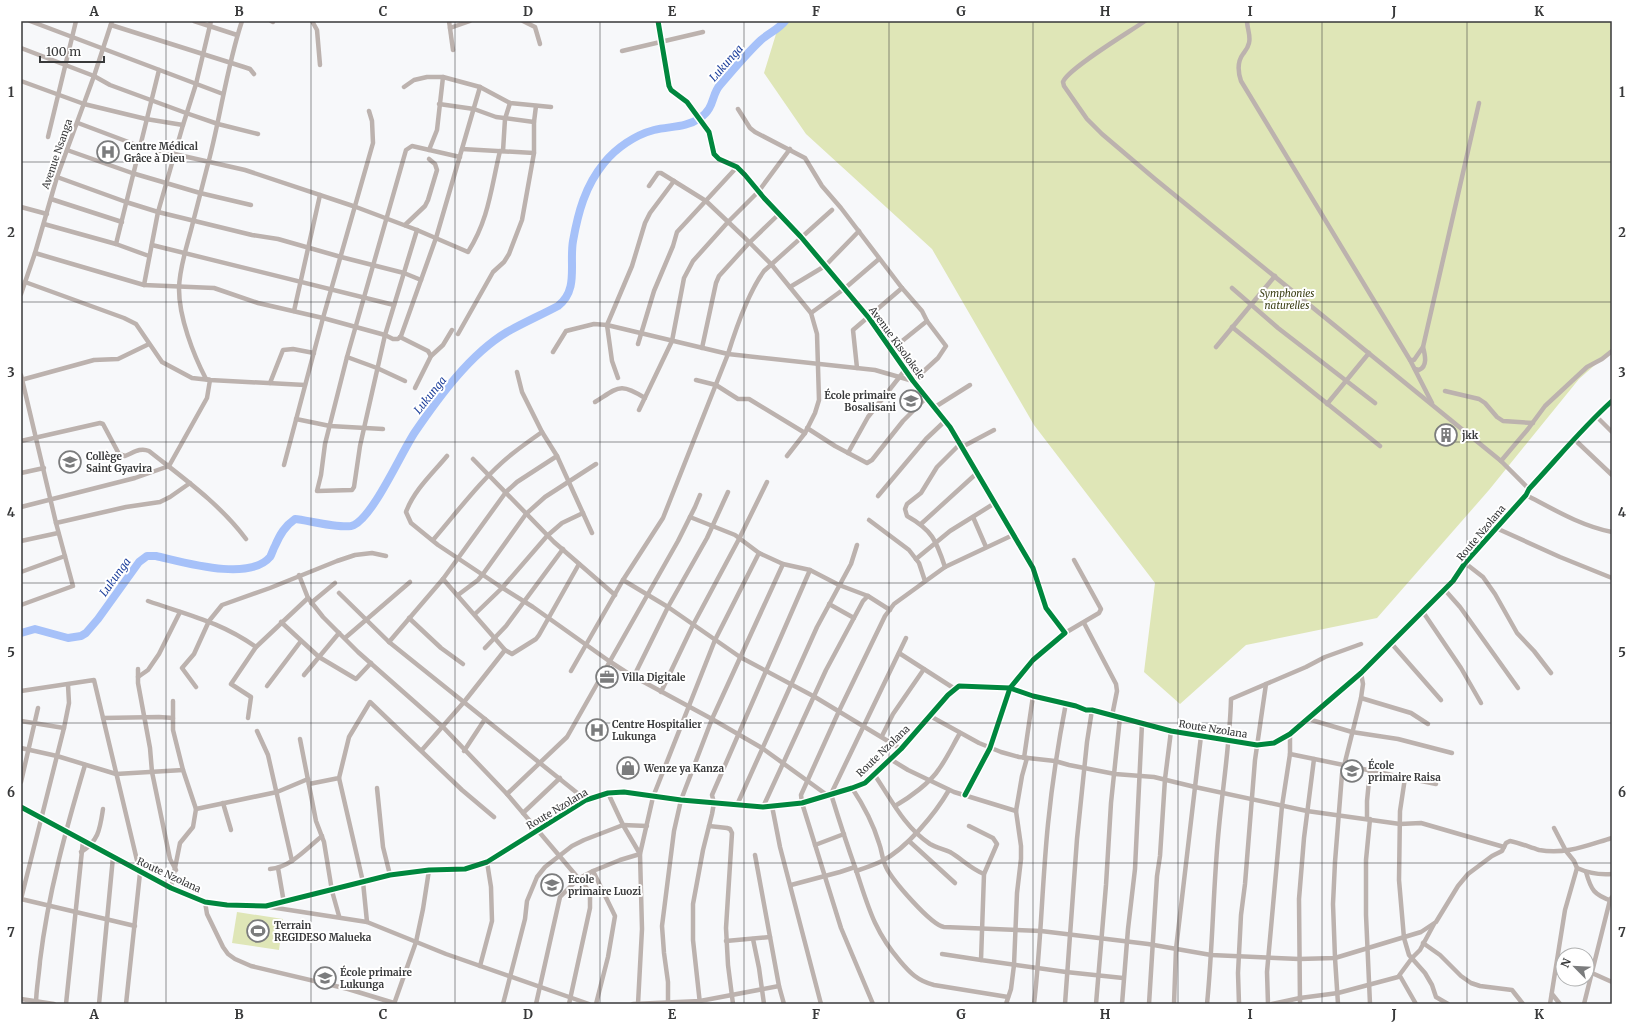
<svg xmlns="http://www.w3.org/2000/svg" width="1633" height="1025" font-family="Merriweather,serif">
	<rect width="100%" height="100%" fill="#f7f8fa"/>
	<g fill="#dfe6b7">
		<polygon points="780,21 1612,21 1612,350 1579,379 1489,490 1377,618 1246,645 1180,704 1144,672 1155,583 1034,425 932,249 806,134 764,73"/>
		<polygon points="237,912 283,919 279,950 232,943"/>
	</g>
	<g fill="none" stroke-linecap="round" stroke-linejoin="round">
		<path stroke="#a6c1f9" stroke-width="8" d="M21,633l14,-4 33,9 13,-2 5,-3 12,-14 41,-57 8,-6h9c27,6 93,26 114,1 2,-3 3,-8 5,-11 5,-12 10,-20 20,-27 12,1 50,11 59,6 20,-10 47,-72 61,-93 24,-35 55,-78 92,-100 16,-9 34,-17 51,-26 21,-16 11,-42 15,-65 5,-28 12,-55 31,-78 12,-15 31,-28 50,-33 16,-4 32,-2 46,-12 15,-10 11,-23 20,-33 13,-15 27,-32 41,-45 8,-7 18,-11 24,-19"/>
		<g stroke="#bcb2ae" stroke-width="4.5">
			<polyline points="30,21 223,94"/>
			<polyline points="194,21 237,35"/>
			<polyline points="271,21 273,22"/>
			<polyline points="312,21 317,30 320,65"/>
			<polyline points="449,21 453,50"/>
			<polyline points="523,21 535,27 540,44"/>
			<polyline points="658,21 669,86 671,90 687,102 709,132 714,154 719,159 737,167 745,175 764,198 801,237 869,318 913,381 950,427 1033,568 1046,608 1065,633 1033,660 1010,688 990,748 965,795"/>
			<path d="M1145,21c-14,10 -78,48 -82,61l1,4 23,33 15,15 53,45 346,282 28,28"/>
			<path d="M1247,21c0,7 4,15 2,22 -1,5 -3,7 -6,11 -6,8 -5,18 -2,27l169,279 22,43"/>
			<polyline points="111,25 244,67 250,69 254,74"/>
			<polyline points="450,28 470,21"/>
			<polyline points="21,48 94,76 110,85 186,113 218,124 258,134"/>
			<polyline points="622,51 703,32"/>
			<polyline points="21,81 84,104 146,119 183,125"/>
			<polyline points="404,87 414,80 427,77 443,77 480,87 510,103 551,107"/>
			<polyline points="439,104 474,109 496,117 534,122"/>
			<path d="M78,123l61,23 106,24 111,37 61,23 51,22c21,-33 23,-64 32,-101"/>
			<polyline points="48,137 76,21"/>
			<polyline points="462,149 534,153"/>
			<polyline points="67,150 132,173 200,193 251,205"/>
			<polyline points="429,150 437,130 443,77"/>
			<polyline points="503,151 505,119 510,103"/>
			<polyline points="57,177 126,202 158,212 252,235 278,239 341,257 404,273 421,280"/>
			<polyline points="649,186 658,173 661,173 706,201 743,236 771,264 811,313 817,334 819,400 815,413 805,433 787,456"/>
			<polyline points="51,199 122,222"/>
			<polyline points="21,207 47,214"/>
			<polyline points="44,224 116,244 149,256"/>
			<polyline points="405,225 425,206 428,200 437,170 435,164 429,159"/>
			<polyline points="417,230 385,335 360,446 354,487 352,490 317,491 321,475 325,444 347,357 406,150 412,146 460,157"/>
			<polyline points="116,244 159,70"/>
			<polyline points="152,245 394,305"/>
			<polyline points="35,253 144,285 214,288 258,303 323,318 385,335 393,339 398,339 401,336 436,238 480,87"/>
			<polyline points="25,282 124,318 136,324 162,362 192,378 210,380 305,385"/>
			<polyline points="144,285 158,212 183,125 196,84 211,21"/>
			<polyline points="790,287 825,266 859,231"/>
			<polyline points="1232,288 1278,328 1375,403"/>
			<polyline points="21,294 35,253 57,177 94,76 112,21"/>
			<polyline points="294,311 320,195"/>
			<polyline points="811,313 844,289 879,259"/>
			<polyline points="1232,327 1380,446"/>
			<polyline points="458,334 493,272 504,262 509,254 522,220 534,153 534,122 536,106"/>
			<polyline points="400,337 428,351 431,356"/>
			<polyline points="638,344 654,291 673,246 677,232 737,167"/>
			<polyline points="1216,347 1275,276"/>
			<polyline points="702,348 716,283 719,276 749,243 779,214"/>
			<polyline points="891,350 927,321"/>
			<polyline points="553,352 566,331 594,324 607,325 728,354 875,370 913,381 938,358 946,346 927,321 922,311 902,288 841,208 822,186 805,158 755,132 750,128 738,109"/>
			<polyline points="347,357 377,368 405,381"/>
			<polyline points="1410,360 1414,360 1423,347"/>
			<polyline points="857,368 853,330 902,288"/>
			<path d="M1415,369l4,1c9,-4 6,-15 4,-23l56,-244"/>
			<polyline points="517,372 522,392 542,432 557,456 592,533"/>
			<polyline points="21,375 56,523 73,586 21,605"/>
			<polyline points="618,378 612,361 607,325 632,266 645,223 650,213 674,181"/>
			<polyline points="21,380 94,360 118,359 149,344"/>
			<path d="M210,380l-4,-1c-13,-25 -27,-62 -27,-90 0,-19 7,-40 12,-59 6,-23 12,-47 18,-70 12,-46 18,-94 33,-139"/>
			<polyline points="696,380 716,385 738,399 749,399 805,433"/>
			<polyline points="270,383 283,350 293,349 314,353"/>
			<polyline points="415,388 431,356 443,345 452,330"/>
			<polyline points="1445,391 1479,399 1485,403 1497,417 1503,421 1533,423"/>
			<path d="M595,402c24,-15 25,-20 50,-4"/>
			<polyline points="1327,404 1369,353"/>
			<polyline points="935,407 970,385"/>
			<polyline points="639,410 672,341 684,278 693,261 728,222 758,192 790,149"/>
			<polyline points="1596,416 1612,432"/>
			<polyline points="296,419 330,426 383,429"/>
			<polyline points="807,428 835,446 867,463 872,460 903,421 927,397"/>
			<polyline points="1574,439 1612,475"/>
			<path d="M21,441l79,-18 3,1 16,30 6,2c8,-3 15,-9 24,-5 34,27 71,53 97,88"/>
			<polyline points="962,447 994,430"/>
			<polyline points="848,453 868,417 905,370"/>
			<path d="M447,456c-14,17 -33,34 -41,56l5,11 27,22 60,40 35,22 76,54 20,13 83,45 50,29 65,47"/>
			<polyline points="473,459 554,542 615,595"/>
			<polyline points="1501,461 1528,429 1545,406 1587,367 1602,359 1612,351"/>
			<polyline points="284,465 323,318 373,143 372,121 369,111"/>
			<polyline points="21,473 44,468"/>
			<path d="M1526,495c27,14 55,31 86,37"/>
			<polyline points="878,496 926,439 945,421"/>
			<polyline points="21,507 135,478 169,466 207,398 210,380"/>
			<polyline points="690,517 735,535 759,553 783,564 810,570 839,585 868,596 890,610"/>
			<polyline points="973,517 986,547"/>
			<polyline points="869,520 909,550 919,563 925,581"/>
			<polyline points="56,523 126,507 160,502 170,497 190,483"/>
			<polyline points="921,524 977,473"/>
			<polyline points="1496,528 1560,557 1612,578"/>
			<path d="M433,540c25,-29 49,-62 79,-86 10,-8 20,-15 30,-22"/>
			<polyline points="21,541 58,533"/>
			<polyline points="916,559 950,531 995,503"/>
			<polyline points="1465,563 1483,577 1495,594 1517,633 1534,651 1551,673"/>
			<path d="M945,567c-9,-27 -13,-37 -38,-51l-2,-7 2,-5 14,-11 16,-26 23,-23"/>
			<polyline points="21,572 65,556"/>
			<polyline points="299,575 308,598 323,617 358,652 443,727 507,794 590,892 590,908 569,1004"/>
			<polyline points="443,579 505,650 512,654 536,639 539,635 579,564"/>
			<polyline points="623,580 668,607 740,657 815,697 901,749"/>
			<polyline points="1444,589 1460,607 1518,688"/>
			<polyline points="339,593 389,642 586,800"/>
			<polyline points="458,595 478,580 483,574 526,514 545,497 596,464"/>
			<path d="M148,601c40,14 73,21 108,46"/>
			<polyline points="311,603 335,583"/>
			<polyline points="829,604 854,618"/>
			<polyline points="1423,612 1461,668 1481,703"/>
			<polyline points="475,614 502,588 547,536 562,523 583,513"/>
			<polyline points="409,618 441,648 463,664"/>
			<polyline points="281,622 319,657 356,679 371,663"/>
			<polyline points="1084,623 1116,684 1117,691 1112,716"/>
			<polyline points="1065,633 1099,613 1101,609 1074,560"/>
			<polyline points="345,638 410,582"/>
			<path d="M906,638l-75,156c8,26 16,51 25,76 12,36 18,61 44,91 10,12 18,20 34,24l74,12"/>
			<polyline points="389,642 443,579 506,492 517,482 557,456"/>
			<polyline points="1391,643 1441,700"/>
			<polyline points="485,648 506,626 563,549"/>
			<polyline points="899,653 955,689"/>
			<polyline points="138,669 138,683 150,748 152,772 170,859 176,870"/>
			<path d="M571,671l52,-91 40,-62 65,-164c8,-26 20,-61 36,-83l68,-61"/>
			<polyline points="304,675 339,633"/>
			<polyline points="634,676 668,607 707,538 728,492"/>
			<polyline points="138,677 148,670 159,654 180,612"/>
			<polyline points="267,686 301,641"/>
			<polyline points="196,687 182,668 194,654 209,621 222,605 270,588 337,561 355,555 372,553 386,556"/>
			<polyline points="21,691 94,680 140,873 126,1004"/>
			<polyline points="661,692 693,625 739,539 767,482"/>
			<polyline points="1361,698 1411,713 1428,724"/>
			<polyline points="930,716 979,743 1001,752 1019,757 1055,761 1069,765 1115,774 1154,777 1195,787 1307,811 1400,824 1421,823 1504,847"/>
			<polyline points="103,718 159,717 173,718"/>
			<polyline points="248,718 251,697 231,684 256,647 308,598"/>
			<polyline points="1308,719 1352,732 1398,739 1452,753"/>
			<polyline points="21,721 64,728"/>
			<polyline points="257,731 268,755 292,861"/>
			<polyline points="882,736 893,714 924,669"/>
			<polyline points="300,739 316,821 324,842 332,891 339,916"/>
			<polyline points="21,748 57,756 116,774 183,770"/>
			<polyline points="422,750 464,702 505,650"/>
			<polyline points="464,751 485,719"/>
			<polyline points="1290,754 1436,784"/>
			<polyline points="1024,758 1033,696"/>
			<polyline points="890,759 908,770 954,792 1016,811"/>
			<path d="M874,774c17,25 30,53 56,70 7,4 14,5 20,8 12,7 21,17 34,22"/>
			<polyline points="339,778 363,882 367,922"/>
			<polyline points="1405,778 1400,811 1399,880 1404,938 1409,955 1425,973 1432,985 1436,997 1448,1004"/>
			<polyline points="21,782 38,708"/>
			<polyline points="309,784 339,778 349,737 370,702 462,790 494,817"/>
			<polyline points="377,788 383,847 390,875"/>
			<path d="M852,788c12,18 21,35 27,55 3,8 3,16 7,24 6,13 45,58 58,60l97,4 107,13 63,11 88,4 36,-1 86,-26 15,-10 22,-36 10,-12 24,-18 10,-5 4,-8 4,-2c10,2 19,6 29,9 27,5 49,-5 73,-12"/>
			<polyline points="507,794 567,737 678,541 695,507 700,495"/>
			<polyline points="223,803 231,830"/>
			<polyline points="737,805 817,627 851,564 857,545"/>
			<polyline points="772,806 780,847 821,1004"/>
			<path d="M895,806c14,-8 36,-24 44,-37 8,-11 14,-24 21,-36"/>
			<path d="M21,807l150,81 34,14 22,3 39,1 124,-31 39,-5 36,-1 22,-7 99,-62 22,-7 16,-1 57,8 82,7 39,-4 50,-15 13,-5 36,-34 47,-54 11,-9 51,2 23,8 43,10 10,4h6l79,21 86,14 17,-2 16,-9 71,-61 92,-92 12,-18 61,-68 3,-6c28,-30 53,-61 83,-88"/>
			<polyline points="763,807 826,670 863,601 868,596"/>
			<polyline points="196,809 277,792 308,779"/>
			<polyline points="523,813 560,778"/>
			<polyline points="1367,819 1367,801 1370,771"/>
			<polyline points="709,826 727,828 730,829 732,833 726,928 728,965 733,1004"/>
			<polyline points="969,826 993,838 997,844 984,874 981,960 1066,972 1123,978"/>
			<polyline points="909,841 955,883"/>
			<polyline points="815,845 844,834"/>
			<path d="M81,852c18,-11 19,-24 22,-43"/>
			<polyline points="755,855 779,986 784,1004"/>
			<polyline points="278,868 284,903"/>
			<path d="M1577,868c11,5 23,7 35,6"/>
			<path d="M270,869c21,-2 36,-20 52,-33"/>
			<polyline points="593,871 615,916 608,957 596,1004"/>
			<path d="M856,871c9,-3 18,-6 26,-10 25,-13 53,-47 67,-71"/>
			<path d="M1586,872c5,18 8,23 26,29"/>
			<polyline points="791,885 840,872 855,867"/>
			<polyline points="171,888 180,843 193,827 196,809 183,770 173,730 173,701"/>
			<polyline points="21,899 64,728 69,703 68,685"/>
			<polyline points="21,899 135,926"/>
			<polyline points="205,902 207,914 223,947 228,954 235,959 251,966 348,989 394,1003"/>
			<polyline points="270,907 367,922 446,954 589,1004"/>
			<polyline points="753,939 759,968 764,1004"/>
			<polyline points="726,941 770,937"/>
			<polyline points="1423,943 1440,955 1461,976 1471,983 1480,986 1512,990 1523,1004"/>
			<polyline points="942,954 981,960"/>
			<polyline points="480,966 492,921 491,887 487,862"/>
			<polyline points="1592,973 1612,982"/>
			<polyline points="1400,976 1416,1004"/>
			<polyline points="1552,994 1560,1004"/>
			<polyline points="21,999 54,1004"/>
			<path d="M36,1004c0,-14 3,-29 4,-43 8,-67 26,-132 45,-196"/>
			<polyline points="66,1004 83,841"/>
			<polyline points="99,1004 113,857"/>
			<polyline points="394,1004 416,942 423,909 429,870"/>
			<polyline points="503,1004 525,919 527,901 537,877 545,867 572,846 584,840 623,825 647,826"/>
			<polyline points="536,1004 560,897 578,879 593,871 620,860 640,854 623,825 608,793"/>
			<polyline points="633,1004 700,1001 779,986"/>
			<polyline points="638,1004 642,929 640,854 653,797 715,640 759,553"/>
			<polyline points="668,1004 668,982 664,953 662,926 674,831 681,800 712,719 783,564"/>
			<polyline points="700,1004 693,940 693,904 703,850 712,814 714,803 712,795 810,570"/>
			<polyline points="873,1004 841,928 802,803 801,795 839,711 885,616 894,604 945,567 1013,535"/>
			<polyline points="1006,1004 1011,989 1014,965 1017,893 1021,859 1021,846 1016,811 1022,776 1027,758"/>
			<path d="M1034,1004c7,-60 8,-120 14,-180 4,-40 10,-80 18,-121"/>
			<polyline points="1065,1004 1077,839 1087,742 1092,710"/>
			<polyline points="1096,1004 1106,885 1111,803 1120,717"/>
			<polyline points="1122,1004 1128,929 1135,869 1142,724"/>
			<polyline points="1149,1004 1157,876 1160,856 1165,779 1171,731"/>
			<polyline points="1174,1004 1176,949 1201,736"/>
			<path d="M1207,1004c6,-59 6,-118 12,-177 4,-42 11,-85 12,-128l75,-32 19,-10 36,-13"/>
			<polyline points="1239,1004 1238,973 1241,915 1245,884 1255,760 1266,684"/>
			<polyline points="1268,1004 1267,972 1282,806 1290,754 1290,734"/>
			<polyline points="1272,1004 1300,998 1338,993 1398,977 1412,958 1420,950 1434,924"/>
			<polyline points="1300,1004 1299,899 1304,838 1314,759"/>
			<polyline points="1338,1004 1335,958 1333,904 1335,862 1342,774 1361,698 1363,684 1361,673"/>
			<polyline points="1370,1004 1366,915 1366,860 1370,819"/>
			<polyline points="1550,1004 1565,910 1577,868 1574,861 1566,851 1554,828"/>
			<polyline points="1584,1004 1610,900 1612,897"/>
		</g>
		<g stroke="#fff" stroke-width="8">
			<g id="cycleway">
				<polyline points="658,21 669,86 671,90 687,102 709,132 714,154 719,159 737,167 745,175 764,198 801,237 869,318 913,381 950,427 1033,568 1046,608 1065,633 1033,660 1010,688 990,748 965,795"/>
				<path d="M21,807l150,81 34,14 22,3 39,1 124,-31 39,-5 36,-1 22,-7 99,-62 22,-7 16,-1 57,8 82,7 39,-4 50,-15 13,-5 36,-34 47,-54 11,-9 51,2 23,8 43,10 10,4h6l79,21 86,14 17,-2 16,-9 71,-61 92,-92 12,-18 61,-68 3,-6c28,-30 53,-61 83,-88"/>
			</g>
		</g>
		<use href="#cycleway" stroke="#00873e" stroke-width="5"/>
	</g>
	<path fill="none" stroke="#38393a" stroke-width="1" stroke-opacity="0.55" d="M166,21v983M311,21v983M455,21v983M600,21v983M744,21v983M889,21v983M1033,21v983M1178,21v983M1322,21v983M1467,21v983M21,162h1591M21,302h1591M21,442h1591M21,583h1591M21,723h1591M21,863h1591"/>
	<defs>
		<g id="hospital-ring" transform="scale(1.15)"><circle r="9.5" fill="#fff" stroke="#7b7c7d" stroke-width="1.5"/><path d="M-5-5h3v3.5h4V-5h3V5h-3V1.5h-4V5h-3Z" fill="#7b7c7d"/></g>
		<g id="school-ring" transform="scale(1.15)"><circle r="9.5" fill="#fff" stroke="#7b7c7d" stroke-width="1.5"/><path d="M0-5L7-2L0 1L-7-2ZM-4 1L0 2.5L4 1V4Q0 6-4 4Z" fill="#7b7c7d"/></g>
		<g id="building-ring" transform="scale(1.15)"><circle r="9.5" fill="#fff" stroke="#7b7c7d" stroke-width="1.5"/><path d="M-4-6H4V6H1V3H-1V6H-4ZM-2.5-4.3h1.7v1.8h-1.7ZM.8-4.3h1.7v1.8H.8ZM-2.5-1h1.7V.8h-1.7ZM.8-1h1.7V.8H.8Z" fill="#7b7c7d"/></g>
		<g id="office-ring" transform="scale(1.15)"><circle r="9.5" fill="#fff" stroke="#7b7c7d" stroke-width="1.5"/><path d="M-6-3h4V-5.5h4V-3h4V5H-6ZM-1-4.5V-3h2v-1.5ZM-6 0V1H6V0Z" fill="#7b7c7d"/></g>
		<g id="shop-ring" transform="scale(1.15)"><circle r="9.5" fill="#fff" stroke="#7b7c7d" stroke-width="1.5"/><path d="M-5-2.5h2.3a2.7 3.5 0 0 1 5.4 0H5L5.5 6h-11ZM-1.5-2.5h3a1.5 2.3 0 0 0-3 0Z" fill="#7b7c7d"/></g>
		<g id="stadium-ring" transform="scale(1.15)"><circle r="9.5" fill="#fff" stroke="#7b7c7d" stroke-width="1.5"/><path d="M0-5a6.5 5 0 1 0 0 10a6.5 5 0 1 0 0-10ZM-3.5-1.8h7v3.6h-7Z" fill="#7b7c7d"/></g>
	</defs>
	<g fill-rule="evenodd">
		<use href="#hospital-ring" x="108" y="152"/>
		<use href="#school-ring" x="911" y="401"/>
		<use href="#building-ring" x="1446" y="435"/>
		<use href="#school-ring" x="70" y="462"/>
		<use href="#office-ring" x="607" y="677"/>
		<use href="#hospital-ring" x="597" y="730"/>
		<use href="#shop-ring" x="628" y="768"/>
		<use href="#school-ring" x="1352" y="771"/>
		<use href="#school-ring" x="552" y="885"/>
		<use href="#stadium-ring" x="258" y="931"/>
		<use href="#school-ring" x="325" y="978"/>
	</g>
	<g text-anchor="middle" dominant-baseline="central" stroke-width="4" stroke-linejoin="round" paint-order="stroke">
		<g font-size="10" font-weight="bold" fill="#38393a" stroke="#fff" text-anchor="start">
			<text x="124" y="146">Centre Médical<tspan x="124" dy="12">Grâce à Dieu</tspan></text>
			<text x="896" y="395" text-anchor="end">École primaire<tspan x="896" dy="12">Bosalisani</tspan></text>
			<text x="1462" y="435">jkk</text>
			<text x="86" y="456">Collège<tspan x="86" dy="12">Saint Gyavira</tspan></text>
			<text x="622" y="677">Villa Digitale</text>
			<text x="612" y="724">Centre Hospitalier<tspan x="612" dy="12">Lukunga</tspan></text>
			<text x="1368" y="765">École<tspan x="1368" dy="12">primaire Raisa</tspan></text>
			<text x="644" y="768">Wenze ya Kanza</text>
			<text x="568" y="879">Ecole<tspan x="568" dy="12">primaire Luozi</tspan></text>
			<text x="274" y="925">Terrain<tspan x="274" dy="12">REGIDESO Malueka</tspan></text>
			<text x="340" y="972">École primaire<tspan x="340" dy="12">Lukunga</tspan></text>
		</g>
		<g font-size="10" fill="#38393a" stroke="#fff">
			<text transform="translate(57 154) rotate(-71)">Avenue Nsanga</text>
			<text transform="translate(897 343) rotate(54)">Avenue Kisolokele</text>
			<text transform="translate(1481 533) rotate(-50)">Route Nzolana</text>
			<text transform="translate(1213 729) rotate(9)">Route Nzolana</text>
			<text transform="translate(883 751) rotate(-44)">Route Nzolana</text>
			<text transform="translate(557 809) rotate(-31)">Route Nzolana</text>
			<text transform="translate(169 875) rotate(25)">Route Nzolana</text>
		</g>
		<g font-size="10" font-style="italic" fill="#3d4118" stroke="#fff">
			<text x="1287" y="293">Symphonies<tspan x="1287" dy="12">naturelles</tspan></text>
		</g>
		<g font-size="11" font-style="italic" fill="#1f419c" stroke="#fff">
			<text transform="translate(726 63) rotate(-49)">Lukunga</text>
			<text transform="translate(430 395) rotate(-51)">Lukunga</text>
			<text transform="translate(115 577) rotate(-54)">Lukunga</text>
		</g>
	</g>
	<rect width="1633" height="1025" fill="none" stroke="#ffffff" stroke-width="44"/>
	<g transform="translate(1575 967) rotate(294)"><circle r="19" fill="#ffffff" stroke="#afb0b0"/>
	<path d="M0-3L7 15L0 10L-7 15Z" fill="#7b7c7d"/>
	<text y="-6" font-size="11" font-weight="bold" text-anchor="middle" fill="#38393a">N</text>
	</g>
	<path d="M40 56v6h64v-6" fill="none" stroke="#38393a" stroke-width="2"/>
	<text x="46" y="56" font-size="12" fill="#38393a" stroke="#ffffff" stroke-width="3" paint-order="stroke">100 m</text>
	<rect x="22" y="22" width="1589" height="981" fill="none" stroke="#38393a" stroke-width="1.5"/>
	<g font-size="13" text-anchor="middle" font-weight="bold" fill="#38393a">
		<text x="94" y="16">A</text>
		<text x="239" y="16">B</text>
		<text x="383" y="16">C</text>
		<text x="528" y="16">D</text>
		<text x="672" y="16">E</text>
		<text x="816" y="16">F</text>
		<text x="961" y="16">G</text>
		<text x="1105" y="16">H</text>
		<text x="1250" y="16">I</text>
		<text x="1394" y="16">J</text>
		<text x="1539" y="16">K</text>
		<text x="11" y="97">1</text>
		<text x="1622" y="97">1</text>
		<text x="11" y="237">2</text>
		<text x="1622" y="237">2</text>
		<text x="11" y="377">3</text>
		<text x="1622" y="377">3</text>
		<text x="11" y="517">4</text>
		<text x="1622" y="517">4</text>
		<text x="11" y="657">5</text>
		<text x="1622" y="657">5</text>
		<text x="11" y="797">6</text>
		<text x="1622" y="797">6</text>
		<text x="11" y="937">7</text>
		<text x="1622" y="937">7</text>
		<text x="94" y="1019">A</text>
		<text x="239" y="1019">B</text>
		<text x="383" y="1019">C</text>
		<text x="528" y="1019">D</text>
		<text x="672" y="1019">E</text>
		<text x="816" y="1019">F</text>
		<text x="961" y="1019">G</text>
		<text x="1105" y="1019">H</text>
		<text x="1250" y="1019">I</text>
		<text x="1394" y="1019">J</text>
		<text x="1539" y="1019">K</text>
	</g>
</svg>
